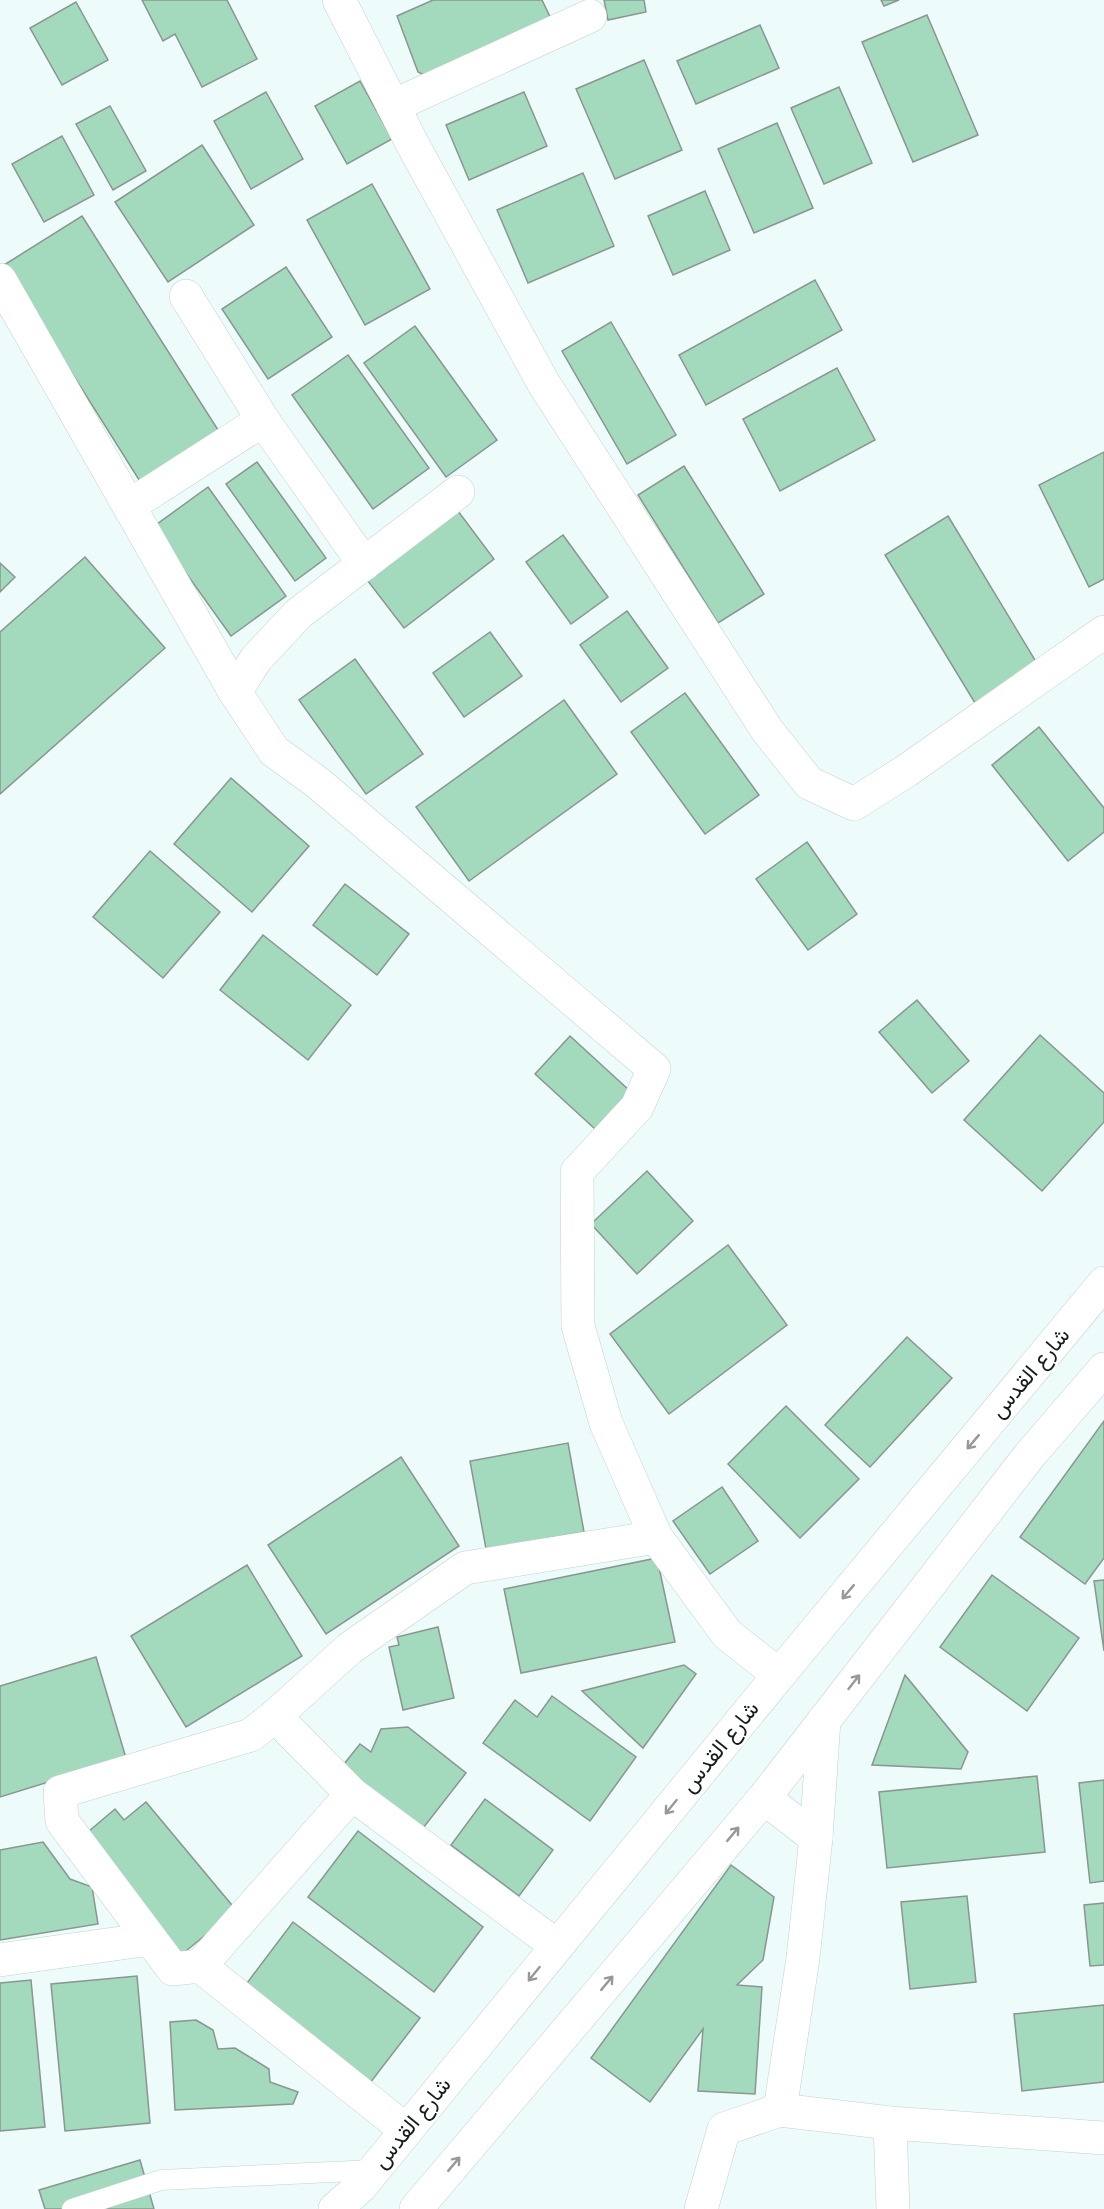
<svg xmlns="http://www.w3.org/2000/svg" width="1104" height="2209" font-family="Karla,Vazirmatn,sans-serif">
	<rect width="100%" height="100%" fill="#edfcfa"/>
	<g fill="#a3d9bd" stroke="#8a968f" stroke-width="1.5">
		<polygon points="142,0 227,0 257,59 202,87 175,34 163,41"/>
		<polygon points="433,0 542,0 552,21 430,78 418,72 397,16"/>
		<polygon points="604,0 644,0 646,12 608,20"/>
		<polygon points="881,0 899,0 884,6"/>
		<polygon points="76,2 108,60 62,85 30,28"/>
		<polygon points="927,15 978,135 913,162 862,42"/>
		<polygon points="760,25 779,68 696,104 677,61"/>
		<polygon points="644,60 682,150 615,179 576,89"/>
		<polygon points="360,81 392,139 347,164 315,106"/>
		<polygon points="839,87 872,163 824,184 791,108"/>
		<polygon points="266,92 303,159 251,189 214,121"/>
		<polygon points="524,92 547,146 469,180 446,125"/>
		<polygon points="110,106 146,171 113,190 76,124"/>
		<polygon points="777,123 813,208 754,233 718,149"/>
		<polygon points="62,136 94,195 44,222 12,164"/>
		<polygon points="202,145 254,225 168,282 115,202"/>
		<polygon points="583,173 614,246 528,283 497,210"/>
		<polygon points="372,184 430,289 365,325 307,220"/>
		<polygon points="705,191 730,250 673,275 648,216"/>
		<polygon points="82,216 220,433 141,483 4,265"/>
		<polygon points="286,267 332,337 268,379 222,309"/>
		<polygon points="815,280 842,330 706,405 679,355"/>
		<polygon points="611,322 676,435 627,464 562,351"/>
		<polygon points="415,326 497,440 446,477 364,363"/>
		<polygon points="348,355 429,468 373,509 292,395"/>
		<polygon points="837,368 875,440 780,491 743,419"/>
		<polygon points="1104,452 1104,579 1089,587 1039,485"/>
		<polygon points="257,462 326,558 295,581 226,484"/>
		<polygon points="684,466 764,594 718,623 638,495"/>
		<polygon points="208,487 286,596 231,636 153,527"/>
		<polygon points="455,507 494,559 404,628 364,576"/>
		<polygon points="948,516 1038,665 975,703 885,555"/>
		<polygon points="563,535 608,597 571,624 526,562"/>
		<polygon points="85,557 165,648 0,794 0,632"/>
		<polygon points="0,563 15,577 0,592"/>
		<polygon points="627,611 668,668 621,702 580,645"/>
		<polygon points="490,632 522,676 464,717 433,673"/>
		<polygon points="355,659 423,754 366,794 299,700"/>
		<polygon points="685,693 759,795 705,834 631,732"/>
		<polygon points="564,700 617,774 469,881 416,807"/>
		<polygon points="1039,727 1104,808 1104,832 1068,861 992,765"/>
		<polygon points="231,778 309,846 252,912 174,844"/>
		<polygon points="807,842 857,914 808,950 756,879"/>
		<polygon points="150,851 220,912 163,978 93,917"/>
		<polygon points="345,884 409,934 377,975 313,925"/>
		<polygon points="263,935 351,1005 308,1060 220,990"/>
		<polygon points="917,1000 969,1061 932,1093 879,1032"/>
		<polygon points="1040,1035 1104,1093 1104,1122 1042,1191 964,1120"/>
		<polygon points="570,1036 630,1091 595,1129 535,1074"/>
		<polygon points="647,1171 693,1221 637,1274 591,1224"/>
		<polygon points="728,1245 787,1325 669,1414 610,1334"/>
		<polygon points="907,1337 952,1378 870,1467 825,1425"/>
		<polygon points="786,1406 859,1479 800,1538 728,1464"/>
		<polygon points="1104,1421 1104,1558 1085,1584 1020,1537"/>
		<polygon points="568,1443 584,1532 486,1549 470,1461"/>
		<polygon points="401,1457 459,1546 326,1634 268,1545"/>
		<polygon points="722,1487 758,1541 710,1574 673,1521"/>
		<polygon points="657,1558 675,1642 521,1673 504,1589"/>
		<polygon points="247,1565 302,1656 186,1727 131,1636"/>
		<polygon points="992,1575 1079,1638 1027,1711 940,1647"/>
		<polygon points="1104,1580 1104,1651 1094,1581"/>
		<polygon points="438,1627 454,1698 403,1710 389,1647 399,1645 397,1637"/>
		<polygon points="96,1657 126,1758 0,1797 0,1686"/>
		<polygon points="684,1665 696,1674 643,1748 582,1691"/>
		<polygon points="905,1675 968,1752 961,1769 872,1765"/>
		<polygon points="552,1696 636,1757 590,1821 483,1743 515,1700 537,1717"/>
		<polygon points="408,1727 466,1773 420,1832 340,1769 360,1744 371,1752 381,1729"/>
		<polygon points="1037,1776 1045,1852 887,1868 879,1792"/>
		<polygon points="1104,1780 1104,1881 1090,1883 1079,1783"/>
		<polygon points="485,1799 553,1850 519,1896 451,1845"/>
		<polygon points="146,1802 236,1910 181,1955 82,1837 115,1809 124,1820"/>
		<polygon points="358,1831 483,1927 434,1992 308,1897"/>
		<polygon points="43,1842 70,1879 92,1887 98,1924 0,1940 0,1850"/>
		<polygon points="731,1865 774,1897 763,1960 737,1985 762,1987 755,2094 698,2091 703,2029 650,2102 591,2058"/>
		<polygon points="967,1896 976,1982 910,1989 901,1902"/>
		<polygon points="1104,1903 1104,1965 1090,1966 1084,1905"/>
		<polygon points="293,1922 420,2018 370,2083 244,1987"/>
		<polygon points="137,1976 150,2123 65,2131 51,1984"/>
		<polygon points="31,1980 45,2127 0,2131 0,1983"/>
		<polygon points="1104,2005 1104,2082 1022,2091 1014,2014"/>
		<polygon points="196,2020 213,2030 218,2049 235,2048 269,2069 270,2082 298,2092 293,2104 175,2110 170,2022"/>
		<polygon points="140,2160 154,2209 45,2209 39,2190"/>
	</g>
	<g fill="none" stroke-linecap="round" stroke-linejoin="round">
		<g stroke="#c2d2cf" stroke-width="21">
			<polyline id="service" points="72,2209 161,2180 374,2170"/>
		</g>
		<g stroke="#c2d2cf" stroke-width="34">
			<g id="minor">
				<polyline points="339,0 414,147 544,384 767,730 809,783 854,804 906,771 1104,632"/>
				<polyline points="393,106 590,16"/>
				<polyline points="0,280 235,692 274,751 318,783 654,1069 637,1107 577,1172 578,1326 606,1423 656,1537 727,1634 779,1675"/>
				<polyline points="186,296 263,420 364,564"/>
				<polyline points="129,506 263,420"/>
				<polyline points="235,692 256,659 298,614 458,492"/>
				<polyline points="275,1716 352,1794 557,1946"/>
				<polyline points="824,1720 816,1838 803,1958 780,2110 890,2123 1104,2138"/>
				<polyline points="764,1798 816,1838"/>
				<polyline points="0,1960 150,1939"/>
				<polyline points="200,1966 352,1794"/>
				<polyline points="890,2123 893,2209"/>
				<polyline points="406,2130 200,1966 173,1969 62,1821 60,1792 251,1735 275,1716 350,1648 465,1568 656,1537"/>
				<polyline points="701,2209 724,2129 780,2110"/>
			</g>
		</g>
		<g stroke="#c2d2cf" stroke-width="34">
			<g id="secondary">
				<polyline points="335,2209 361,2186 779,1675 1104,1283"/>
				<polyline points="416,2209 764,1798 1029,1456 1104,1369"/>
			</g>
		</g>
		<use href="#service" stroke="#fff" stroke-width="20"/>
		<use href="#minor" stroke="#fff" stroke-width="33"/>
		<use href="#secondary" stroke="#fff" stroke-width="33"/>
	</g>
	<defs><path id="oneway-shaft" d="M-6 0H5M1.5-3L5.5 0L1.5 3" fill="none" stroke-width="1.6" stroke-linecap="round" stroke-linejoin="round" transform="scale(1.5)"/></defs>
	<g stroke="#979999">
		<use href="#oneway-shaft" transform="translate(973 1442) rotate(130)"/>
		<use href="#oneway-shaft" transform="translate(848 1592) rotate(130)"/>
		<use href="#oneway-shaft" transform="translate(854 1682) rotate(-52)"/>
		<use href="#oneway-shaft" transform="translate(671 1807) rotate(129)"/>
		<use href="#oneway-shaft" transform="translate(733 1834) rotate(-50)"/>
		<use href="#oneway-shaft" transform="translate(534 1974) rotate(129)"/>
		<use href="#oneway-shaft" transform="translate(607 1983) rotate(-50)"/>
		<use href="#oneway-shaft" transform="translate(454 2164) rotate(-50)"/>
	</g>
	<g text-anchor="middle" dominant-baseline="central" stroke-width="5" stroke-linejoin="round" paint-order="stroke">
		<g font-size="22" fill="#171c1c" stroke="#fff">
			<text transform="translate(1030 1373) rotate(-50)">شارع القدس</text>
			<text transform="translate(720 1747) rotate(-51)">شارع القدس</text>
			<text transform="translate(412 2123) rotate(-51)">شارع القدس</text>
		</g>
	</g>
</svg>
